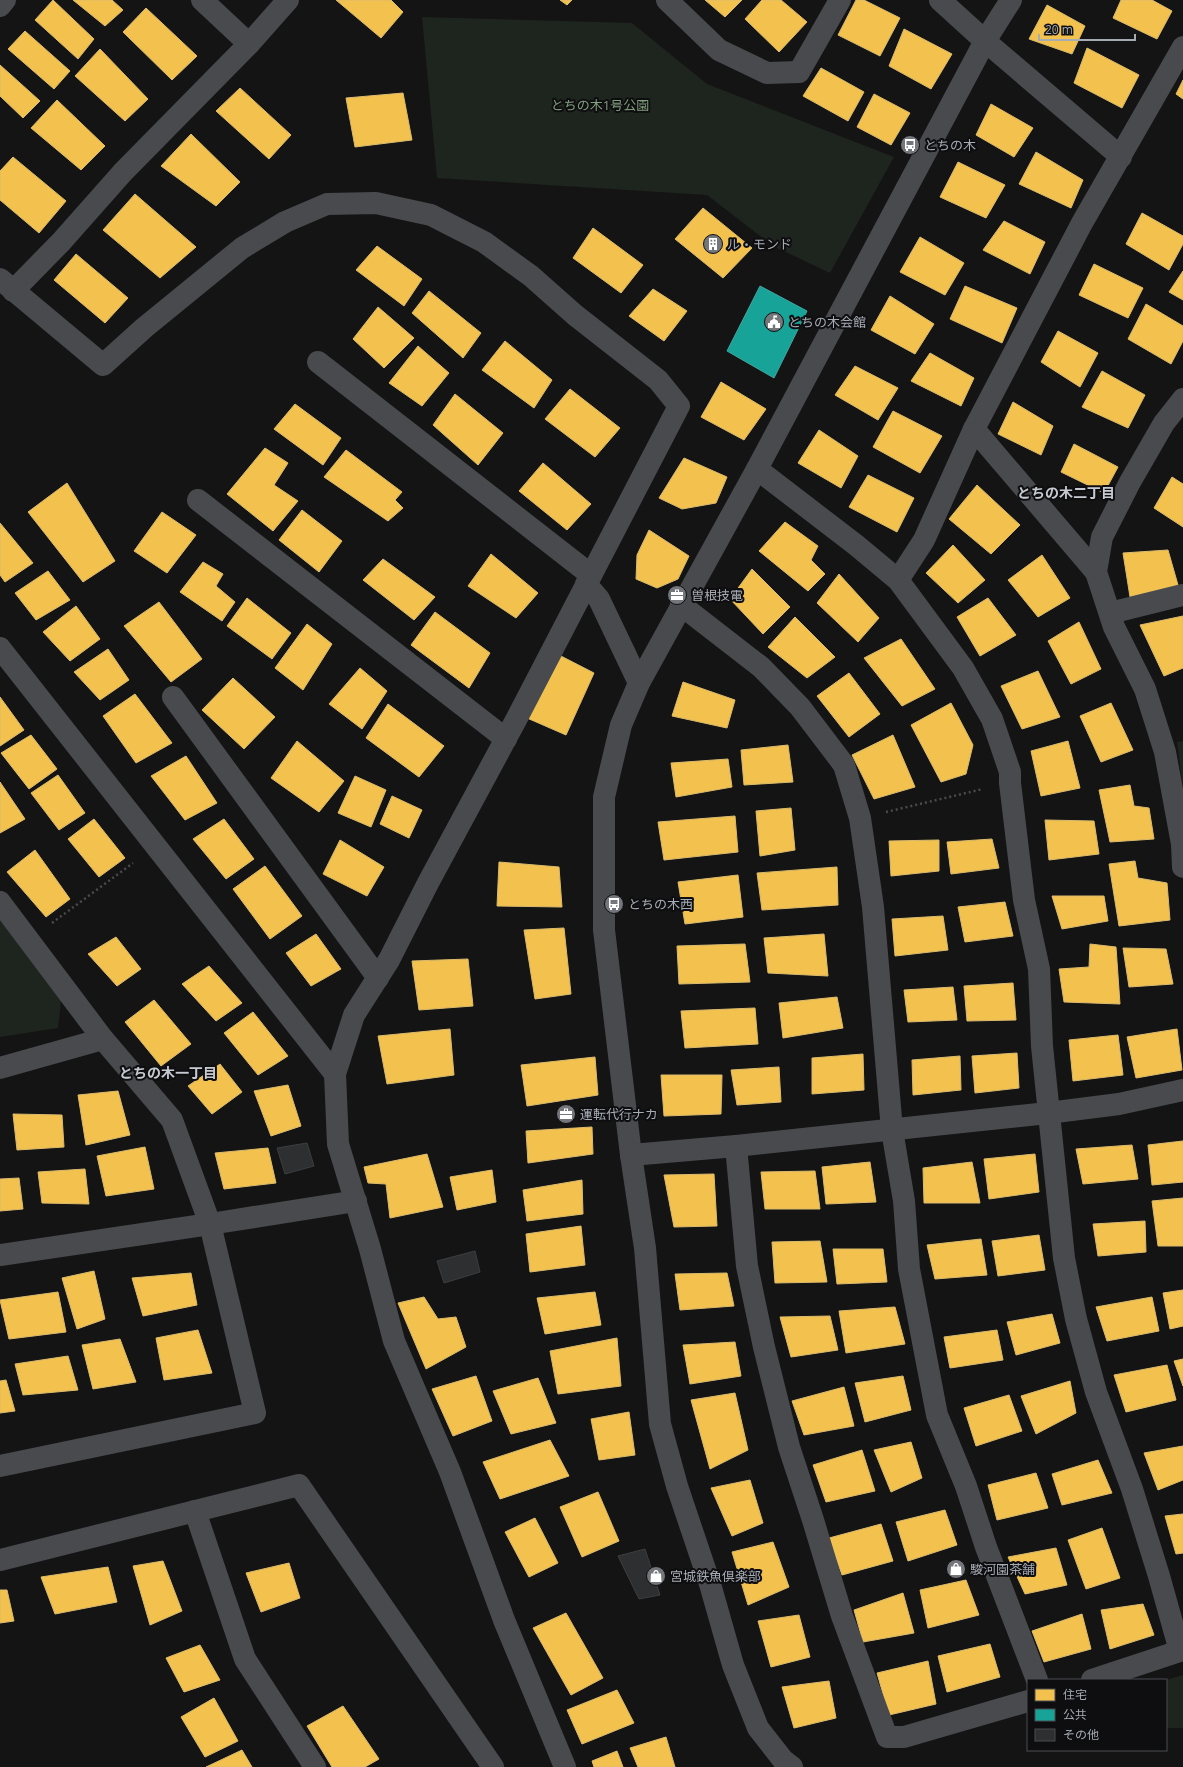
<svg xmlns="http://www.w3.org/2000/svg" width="1183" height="1767" font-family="'Open Sans','Noto Sans JP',sans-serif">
	<rect width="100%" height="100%" fill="#141414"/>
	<g fill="#1e241e">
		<polygon points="422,17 632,23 707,84 894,157 830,273 773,246 707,195 437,178"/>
		<polygon points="1183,741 1183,788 1177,742"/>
		<polygon points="0,919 61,1001 58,1028 0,1037"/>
		<polygon points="1183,1675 1183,1728 1166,1728 1166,1680"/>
	</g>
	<g fill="#f2c14e" stroke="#dbbb6d">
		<polygon points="53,0 94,39 78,59 35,20"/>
		<polygon points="73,0 112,0 123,10 105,26"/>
		<polygon points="336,0 391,0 403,12 381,38"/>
		<polygon points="560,0 572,0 567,5"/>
		<polygon points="705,0 742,0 725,17"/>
		<polygon points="762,0 781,0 807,22 779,52 745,19"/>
		<polygon points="856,0 864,0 900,18 880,56 838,35"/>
		<polygon points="1121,0 1152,0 1172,11 1157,39 1113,18"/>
		<polygon points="1047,5 1085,26 1072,54 1029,39"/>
		<polygon points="146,8 197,56 172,80 123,32"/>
		<polygon points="904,29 952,54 931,89 889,66"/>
		<polygon points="25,31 70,71 54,89 8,49"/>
		<polygon points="1087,48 1139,75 1122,108 1074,83"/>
		<polygon points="100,49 148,99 125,121 75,76"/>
		<polygon points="0,65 40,101 23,118 0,96"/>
		<polygon points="821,68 864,92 848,121 803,96"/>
		<polygon points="1183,80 1183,99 1176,94"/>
		<polygon points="240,88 291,135 269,159 216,111"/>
		<polygon points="403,93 412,140 355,147 346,98"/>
		<polygon points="874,94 910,113 891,145 857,127"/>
		<polygon points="57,100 105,146 81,170 31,128"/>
		<polygon points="991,104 1033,128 1014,157 976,135"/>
		<polygon points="191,134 240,182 216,206 161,166"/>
		<polygon points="1036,152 1083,180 1071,208 1019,184"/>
		<polygon points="13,157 66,201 39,233 0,200 0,171"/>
		<polygon points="958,162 1005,185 986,218 940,197"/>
		<polygon points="135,194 196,247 160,278 103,230"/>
		<polygon points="703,208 752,248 723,278 675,239"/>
		<polygon points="1142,213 1183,236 1183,244 1169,270 1126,244"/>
		<polygon points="1004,221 1045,242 1030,274 983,250"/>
		<polygon points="593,228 643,265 621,293 573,258"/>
		<polygon points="920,237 964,263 945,295 900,272"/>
		<polygon points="377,246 422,279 404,306 356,270"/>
		<polygon points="76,254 128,298 105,323 54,280"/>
		<polygon points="1094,264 1143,288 1128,318 1079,295"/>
		<polygon points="1183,271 1183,300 1169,292"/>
		<polygon points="965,286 1017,308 1002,343 950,319"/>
		<polygon points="653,289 687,311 664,341 629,316"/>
		<polygon points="429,291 481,333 463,358 412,313"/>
		<polygon points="890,296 934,324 915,354 871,330"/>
		<polygon points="1146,304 1183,326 1183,341 1171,364 1128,339"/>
		<polygon points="378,307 414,338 384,368 353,339"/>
		<polygon points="1058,331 1098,353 1080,387 1041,362"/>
		<polygon points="505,341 552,380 534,408 482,370"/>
		<polygon points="418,346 449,373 422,406 389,383"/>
		<polygon points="930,353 974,378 961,406 911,381"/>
		<polygon points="855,366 898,388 878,420 835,395"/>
		<polygon points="1102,371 1145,395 1128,428 1082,407"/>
		<polygon points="721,382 766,409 744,440 701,417"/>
		<polygon points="570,389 620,428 595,457 545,419"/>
		<polygon points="455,394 503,433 478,465 433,425"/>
		<polygon points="1013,402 1053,426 1041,455 998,434"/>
		<polygon points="295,404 341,438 323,465 274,429"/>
		<polygon points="893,411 942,436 920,473 873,447"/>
		<polygon points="819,430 858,456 841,488 798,463"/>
		<polygon points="1074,444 1118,467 1104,493 1061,472"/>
		<polygon points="265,448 288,463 274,485 298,501 273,531 227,494"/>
		<polygon points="346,450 402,492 395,500 403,508 388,521 324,477"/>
		<polygon points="684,458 727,477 716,503 682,509 659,498"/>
		<polygon points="543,463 591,504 567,530 519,491"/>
		<polygon points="868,475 914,498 897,532 849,507"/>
		<polygon points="1172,477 1183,484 1183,527 1154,508"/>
		<polygon points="67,483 115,561 83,582 28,512"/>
		<polygon points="977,485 1020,525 991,554 949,519"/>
		<polygon points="302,510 342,541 319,572 279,540"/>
		<polygon points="162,512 196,535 167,573 134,551"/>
		<polygon points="785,522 818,546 811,560 825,574 808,591 759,551"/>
		<polygon points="0,523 33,563 5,582 0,575"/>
		<polygon points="649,530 689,556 678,579 657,588 636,579 637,555"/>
		<polygon points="953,545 985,580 958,603 926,573"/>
		<polygon points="1168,550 1178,585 1130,597 1123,553"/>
		<polygon points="491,554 538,593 516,618 468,586"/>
		<polygon points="1042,555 1070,598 1038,617 1008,580"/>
		<polygon points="383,559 435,597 414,620 363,580"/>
		<polygon points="203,562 223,574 216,586 235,602 222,621 180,592"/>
		<polygon points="752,569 790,607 763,634 730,599"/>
		<polygon points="48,571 70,600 36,620 15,593"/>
		<polygon points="839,574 879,618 858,642 817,603"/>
		<polygon points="247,598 291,633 272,659 227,626"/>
		<polygon points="988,598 1016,635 980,656 957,617"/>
		<polygon points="159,602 202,659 171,682 124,626"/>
		<polygon points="76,606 100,639 70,661 43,632"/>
		<polygon points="435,612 490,653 469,688 411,645"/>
		<polygon points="1183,616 1183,668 1164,676 1140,625"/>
		<polygon points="795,617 835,657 807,678 768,647"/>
		<polygon points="1079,622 1101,669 1071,684 1048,641"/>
		<polygon points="307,624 332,644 303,690 275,668"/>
		<polygon points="901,639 935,689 902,706 864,658"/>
		<polygon points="108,649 129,680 100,700 74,672"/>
		<polygon points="559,655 594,673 566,735 527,718"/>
		<polygon points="360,668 387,691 362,729 329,704"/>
		<polygon points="1038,671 1060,717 1022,729 1001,686"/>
		<polygon points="849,673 880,714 849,737 817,696"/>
		<polygon points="233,678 275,717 244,749 202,710"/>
		<polygon points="683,682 735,700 727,728 672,716"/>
		<polygon points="135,694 172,743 136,763 103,716"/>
		<polygon points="0,697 24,730 0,746"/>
		<polygon points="951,703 973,745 966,774 941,782 911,725"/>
		<polygon points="1111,703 1133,750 1101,762 1080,716"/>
		<polygon points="388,704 444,746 419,777 366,738"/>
		<polygon points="31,735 57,769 29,789 1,753"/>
		<polygon points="893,735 915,787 874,799 852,755"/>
		<polygon points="297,741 344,781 319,812 271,778"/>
		<polygon points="1068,741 1080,788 1041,796 1031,751"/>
		<polygon points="788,745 793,782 744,785 741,750"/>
		<polygon points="186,756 217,803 185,820 151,776"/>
		<polygon points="728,759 732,787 676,797 671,763"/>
		<polygon points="58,775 85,813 59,830 31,793"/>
		<polygon points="355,776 386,790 371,827 338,813"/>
		<polygon points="0,782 25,819 0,833"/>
		<polygon points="1130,785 1134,806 1149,808 1154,839 1110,842 1099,790"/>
		<polygon points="392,796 422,810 409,838 380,824"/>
		<polygon points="791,808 795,850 760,856 756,811"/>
		<polygon points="735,816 738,852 664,860 658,822"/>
		<polygon points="94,819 125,858 99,877 68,839"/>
		<polygon points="224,819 254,859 226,879 193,839"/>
		<polygon points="1045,820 1094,821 1099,854 1049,860"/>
		<polygon points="992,839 999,868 951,874 947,842"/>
		<polygon points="340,840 384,867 367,896 323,874"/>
		<polygon points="939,840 939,871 891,876 889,841"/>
		<polygon points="35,850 70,899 46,917 7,872"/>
		<polygon points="1135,861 1138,878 1167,883 1170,920 1119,926 1109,864"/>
		<polygon points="499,862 559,867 562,907 497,906"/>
		<polygon points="265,866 302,916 270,939 233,889"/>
		<polygon points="837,867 838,905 762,910 757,873"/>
		<polygon points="738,875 743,917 685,924 678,882"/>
		<polygon points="1052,896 1104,896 1108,921 1062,929"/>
		<polygon points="1005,902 1013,936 965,942 958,907"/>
		<polygon points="943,916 948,950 895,956 892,919"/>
		<polygon points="564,928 571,994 535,999 524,930"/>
		<polygon points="316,934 341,969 311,986 286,953"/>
		<polygon points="824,934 828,976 768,973 764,938"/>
		<polygon points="116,937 141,969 117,986 88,954"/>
		<polygon points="745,944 750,982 679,984 677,946"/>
		<polygon points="1090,944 1116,947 1120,1004 1064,1002 1059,969 1089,967"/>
		<polygon points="1123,948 1166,949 1173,984 1129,987"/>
		<polygon points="468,959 473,1006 419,1010 412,961"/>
		<polygon points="209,966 242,1003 216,1021 182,984"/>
		<polygon points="1013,983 1016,1020 967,1021 964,986"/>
		<polygon points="953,987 957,1020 908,1022 904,990"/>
		<polygon points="837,997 843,1028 783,1038 779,1003"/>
		<polygon points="154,1000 191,1044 161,1066 125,1022"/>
		<polygon points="755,1008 758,1044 685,1048 681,1011"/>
		<polygon points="253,1012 288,1056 258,1075 224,1033"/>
		<polygon points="450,1029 454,1075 387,1084 378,1036"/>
		<polygon points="1177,1029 1182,1070 1136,1078 1127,1037"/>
		<polygon points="1118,1035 1123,1075 1073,1081 1069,1040"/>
		<polygon points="1017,1053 1019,1088 975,1093 972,1056"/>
		<polygon points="863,1054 864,1090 812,1094 812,1058"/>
		<polygon points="960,1056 961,1090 913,1095 912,1060"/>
		<polygon points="595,1057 598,1095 527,1106 521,1065"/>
		<polygon points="220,1064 242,1092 212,1114 188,1086"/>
		<polygon points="779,1067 781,1102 737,1105 731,1070"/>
		<polygon points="661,1075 722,1075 721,1114 664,1116"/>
		<polygon points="288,1085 301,1126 271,1136 254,1091"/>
		<polygon points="118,1091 130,1135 86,1145 78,1095"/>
		<polygon points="13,1114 62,1115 64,1147 17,1150"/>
		<polygon points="592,1127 593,1154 528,1163 526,1131"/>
		<polygon points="1183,1141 1183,1182 1152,1185 1148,1145"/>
		<polygon points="1132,1145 1138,1179 1083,1184 1076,1149"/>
		<polygon points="145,1147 154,1189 106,1196 97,1156"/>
		<polygon points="268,1148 276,1183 224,1189 215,1153"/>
		<polygon points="427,1154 443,1207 390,1218 386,1184 368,1183 364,1167"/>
		<polygon points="1035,1154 1039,1192 989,1199 984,1159"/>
		<polygon points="870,1162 876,1202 826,1204 822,1167"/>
		<polygon points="972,1162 980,1203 924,1203 923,1168"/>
		<polygon points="85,1169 89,1204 42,1203 38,1172"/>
		<polygon points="492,1170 496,1202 457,1210 450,1177"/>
		<polygon points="815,1171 820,1209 765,1209 761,1172"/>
		<polygon points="714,1174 717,1226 674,1227 664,1175"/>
		<polygon points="19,1178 23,1209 0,1211 0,1179"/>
		<polygon points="582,1180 583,1214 527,1221 523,1190"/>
		<polygon points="1183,1198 1183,1246 1158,1246 1152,1201"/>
		<polygon points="1145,1221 1146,1252 1098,1256 1093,1224"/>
		<polygon points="581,1226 585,1265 530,1272 526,1234"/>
		<polygon points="1039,1235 1045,1270 998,1276 992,1241"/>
		<polygon points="981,1239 987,1275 935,1279 927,1245"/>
		<polygon points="820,1241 827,1282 775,1283 772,1242"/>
		<polygon points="833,1249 883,1249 887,1282 837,1284"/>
		<polygon points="94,1271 105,1319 77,1329 62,1278"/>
		<polygon points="191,1273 197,1305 143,1316 132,1278"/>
		<polygon points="727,1273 734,1306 680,1310 675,1274"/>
		<polygon points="1183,1290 1183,1326 1170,1329 1163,1293"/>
		<polygon points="58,1292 66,1332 9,1339 0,1300"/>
		<polygon points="595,1292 601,1325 545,1334 537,1298"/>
		<polygon points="424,1297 438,1319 456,1317 466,1347 426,1369 398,1303"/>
		<polygon points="1152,1297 1159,1331 1107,1341 1096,1307"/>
		<polygon points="895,1307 905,1344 846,1353 839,1311"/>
		<polygon points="1052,1314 1060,1343 1016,1355 1007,1322"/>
		<polygon points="830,1316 838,1350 791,1357 780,1317"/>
		<polygon points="198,1330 212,1373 164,1380 156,1338"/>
		<polygon points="997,1330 1003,1360 950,1368 944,1337"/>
		<polygon points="617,1338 621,1386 558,1394 550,1351"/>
		<polygon points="120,1339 136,1382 93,1389 82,1345"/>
		<polygon points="735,1342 741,1376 690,1384 683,1345"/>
		<polygon points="68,1356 78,1390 23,1395 15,1364"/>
		<polygon points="1183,1359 1183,1386 1174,1361"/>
		<polygon points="1167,1365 1176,1400 1126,1412 1114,1375"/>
		<polygon points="476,1376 492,1421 453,1436 432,1389"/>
		<polygon points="903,1376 911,1410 865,1422 855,1383"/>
		<polygon points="538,1378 556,1423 511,1434 493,1391"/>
		<polygon points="6,1380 15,1411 0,1413 0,1381"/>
		<polygon points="1070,1381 1076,1413 1036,1434 1021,1396"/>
		<polygon points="844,1387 854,1426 804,1435 792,1401"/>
		<polygon points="735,1393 748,1450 710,1469 691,1400"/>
		<polygon points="1009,1395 1022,1431 976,1446 964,1408"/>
		<polygon points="629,1412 635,1455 599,1460 591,1419"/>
		<polygon points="550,1440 569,1476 500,1499 483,1462"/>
		<polygon points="911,1442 922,1478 891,1492 874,1450"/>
		<polygon points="1183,1446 1183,1480 1158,1490 1144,1453"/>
		<polygon points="862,1450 875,1491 826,1502 813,1465"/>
		<polygon points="1098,1460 1112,1493 1062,1505 1052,1474"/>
		<polygon points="1036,1473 1048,1508 997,1520 988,1485"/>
		<polygon points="750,1480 763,1523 732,1536 711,1488"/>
		<polygon points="598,1492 619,1541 582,1557 560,1507"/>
		<polygon points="945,1510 957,1545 908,1561 896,1522"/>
		<polygon points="1183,1514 1183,1553 1176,1554 1165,1516"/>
		<polygon points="535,1518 558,1563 529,1577 505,1532"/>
		<polygon points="881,1524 893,1561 842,1575 829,1538"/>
		<polygon points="1102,1528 1120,1578 1086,1589 1068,1540"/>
		<polygon points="773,1542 789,1587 748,1605 732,1552"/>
		<polygon points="1056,1548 1067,1585 1025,1594 1008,1557"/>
		<polygon points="163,1561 182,1611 150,1625 133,1566"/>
		<polygon points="289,1563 300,1598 261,1612 246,1573"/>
		<polygon points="108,1567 117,1602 55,1614 41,1577"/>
		<polygon points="966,1580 979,1615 928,1628 920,1590"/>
		<polygon points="0,1590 7,1590 14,1621 0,1623"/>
		<polygon points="903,1593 914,1633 863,1642 854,1610"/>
		<polygon points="1143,1604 1154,1635 1110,1649 1101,1610"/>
		<polygon points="566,1613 603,1678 571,1695 533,1628"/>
		<polygon points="1082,1614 1091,1649 1044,1662 1032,1631"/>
		<polygon points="799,1615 810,1657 771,1667 758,1621"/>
		<polygon points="990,1644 1000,1677 947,1692 938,1656"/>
		<polygon points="200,1645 220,1680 184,1692 166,1658"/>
		<polygon points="928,1661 936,1704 889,1715 877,1673"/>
		<polygon points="829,1681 836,1718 794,1728 782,1687"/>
		<polygon points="617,1690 634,1723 582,1744 567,1710"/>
		<polygon points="214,1698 238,1741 205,1757 181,1717"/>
		<polygon points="343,1706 379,1759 365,1767 332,1767 307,1726"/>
		<polygon points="666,1737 675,1767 638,1767 630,1748"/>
		<polygon points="242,1750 252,1767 206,1767"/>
		<polygon points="617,1751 623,1767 594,1767 592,1761"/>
	</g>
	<polygon fill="#17a398" stroke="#42a6a0" points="760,286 807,311 774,378 727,351"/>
	<g fill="#2e2f30" stroke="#3c3e40">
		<polygon points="307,1143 314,1166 285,1174 277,1148"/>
		<polygon points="475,1251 480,1272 444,1283 437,1261"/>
		<polygon points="645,1549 660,1595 639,1599 618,1556"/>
	</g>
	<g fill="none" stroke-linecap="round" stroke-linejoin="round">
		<g stroke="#4a4b4e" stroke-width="2.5" stroke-dasharray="2 3" stroke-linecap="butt">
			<polyline points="886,812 983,789"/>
			<polyline points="52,923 133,863"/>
		</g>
		<g stroke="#484a4d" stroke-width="22">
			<polyline points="202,0 249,44"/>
			<polyline points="667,0 719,50 767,73 799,72 840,0"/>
			<polyline points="940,0 985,41 1121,157"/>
			<polyline points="0,6 5,0"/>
			<polyline points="0,279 103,365 144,328 242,248 285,222 327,204 376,203 431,215 484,242 531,276 575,315 658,380 679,406 517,718 428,883 389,960 354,1015 335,1074 338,1144 370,1249 394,1341 450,1472 504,1620 565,1767"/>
			<polyline points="13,291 61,242 123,172 249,44 288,0"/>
			<polyline points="318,362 591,575"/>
			<polyline points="1183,399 1164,423 1130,482 1102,537 1096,572 1114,627 1145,689 1165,752 1182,844 1183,867"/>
			<polyline points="974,429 1096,572"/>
			<polyline points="757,469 856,545 898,580 963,668 992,719 1010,772 1010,783 1024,900 1039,969 1042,1046 1064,1258 1076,1319 1096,1392 1132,1489 1159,1576 1180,1651"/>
			<polyline points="198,500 506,739"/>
			<polyline points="898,580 924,540 974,429 1082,223 1183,47"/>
			<polyline points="586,584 599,599 639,683"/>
			<polyline points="681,605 761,667 800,707 844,765 860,818 873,907 892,1130 904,1201 909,1269 937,1415 966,1486 986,1547 1037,1680"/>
			<polyline points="1110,613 1183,595"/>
			<polyline points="0,648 335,1074"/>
			<polyline points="173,697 378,978"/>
			<polyline points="0,902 103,1039 172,1120 210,1224 0,1255"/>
			<polyline points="0,1068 103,1039"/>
			<polyline points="736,1146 747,1266 764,1347 789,1447 813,1520 842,1616 887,1737 904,1737 1028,1701"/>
			<polyline points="631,1155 736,1146 1048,1113 1119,1104 1183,1090"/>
			<polyline points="0,1466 255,1413 210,1224 356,1201"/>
			<polyline points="195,1511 245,1659 315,1767"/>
			<polyline points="0,1560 299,1485 493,1767"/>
			<polyline points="1092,1680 1183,1650"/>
			<polyline points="792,1767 783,1760 758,1728 733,1665 710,1584 677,1486 660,1424 645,1248 631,1155 604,930 604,797 621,725 639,683 757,469 985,41 1011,0"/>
		</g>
	</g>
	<defs>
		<g id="bus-disc" transform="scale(1)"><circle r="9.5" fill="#73777c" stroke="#0e0e10"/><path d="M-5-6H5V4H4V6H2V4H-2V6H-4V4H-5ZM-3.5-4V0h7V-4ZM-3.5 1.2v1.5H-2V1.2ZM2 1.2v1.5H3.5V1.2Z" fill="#fff"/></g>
		<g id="building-disc" transform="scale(1)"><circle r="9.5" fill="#73777c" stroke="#0e0e10"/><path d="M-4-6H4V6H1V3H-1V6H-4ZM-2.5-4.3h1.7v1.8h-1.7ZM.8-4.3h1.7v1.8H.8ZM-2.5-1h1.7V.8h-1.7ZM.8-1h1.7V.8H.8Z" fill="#fff"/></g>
		<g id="civic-disc" transform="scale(1)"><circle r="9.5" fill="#73777c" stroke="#0e0e10"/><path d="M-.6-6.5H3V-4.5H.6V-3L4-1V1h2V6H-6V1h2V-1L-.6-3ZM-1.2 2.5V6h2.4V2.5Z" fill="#fff"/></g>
		<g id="office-disc" transform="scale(1)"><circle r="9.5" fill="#73777c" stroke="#0e0e10"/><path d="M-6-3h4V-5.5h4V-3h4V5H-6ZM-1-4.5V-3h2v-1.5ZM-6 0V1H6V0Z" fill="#fff"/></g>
		<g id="shop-disc" transform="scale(1)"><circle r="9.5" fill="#73777c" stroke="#0e0e10"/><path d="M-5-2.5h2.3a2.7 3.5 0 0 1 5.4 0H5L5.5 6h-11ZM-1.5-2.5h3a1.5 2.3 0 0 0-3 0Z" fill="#fff"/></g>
	</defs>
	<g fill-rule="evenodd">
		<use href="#bus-disc" x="910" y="145"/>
		<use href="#building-disc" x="713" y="244"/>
		<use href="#civic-disc" x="774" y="322"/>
		<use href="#office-disc" x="677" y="595"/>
		<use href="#bus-disc" x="614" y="904"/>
		<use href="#office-disc" x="566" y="1114"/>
		<use href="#shop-disc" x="956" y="1569"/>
		<use href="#shop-disc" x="656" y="1576"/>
	</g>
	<g text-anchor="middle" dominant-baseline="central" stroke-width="4" stroke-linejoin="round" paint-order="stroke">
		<g font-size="13" fill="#809f7e" stroke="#0e0e10">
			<text x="600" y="105">とちの木1号公園</text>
		</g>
		<g font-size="13" fill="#a6acb4" stroke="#0e0e10" text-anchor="start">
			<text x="924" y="145">とちの木</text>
			<text x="727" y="244">ル・モンド</text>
			<text x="788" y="322">とちの木会館</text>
			<text x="691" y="595">曽根技電</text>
			<text x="628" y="904">とちの木西</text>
			<text x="580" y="1114">運転代行ナカ</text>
			<text x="970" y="1569">駿河園茶舗</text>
			<text x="670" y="1576">宮城鉄魚倶楽部</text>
		</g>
		<g font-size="14" font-weight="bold" fill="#c6cbd1" stroke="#0e0e10">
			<text x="1066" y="492">とちの木二丁目</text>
			<text x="168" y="1072">とちの木一丁目</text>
		</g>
	</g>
	<rect x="1027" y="1679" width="140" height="72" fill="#0e0e10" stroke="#4b4d52"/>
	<rect x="1035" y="1689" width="20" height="12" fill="#f2c14e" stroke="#4b4d52"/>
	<text x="1063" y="1699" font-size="12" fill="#a6acb4">住宅</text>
	<rect x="1035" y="1709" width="20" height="12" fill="#17a398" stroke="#4b4d52"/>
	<text x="1063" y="1719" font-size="12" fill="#a6acb4">公共</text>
	<rect x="1035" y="1729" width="20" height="12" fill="#2e2f30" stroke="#4b4d52"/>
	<text x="1063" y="1739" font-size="12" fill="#a6acb4">その他</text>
	<path d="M1039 34v6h96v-6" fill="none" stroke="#a6acb4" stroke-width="2"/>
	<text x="1045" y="34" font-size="12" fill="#a6acb4" stroke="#0e0e10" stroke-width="3" paint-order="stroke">20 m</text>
</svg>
